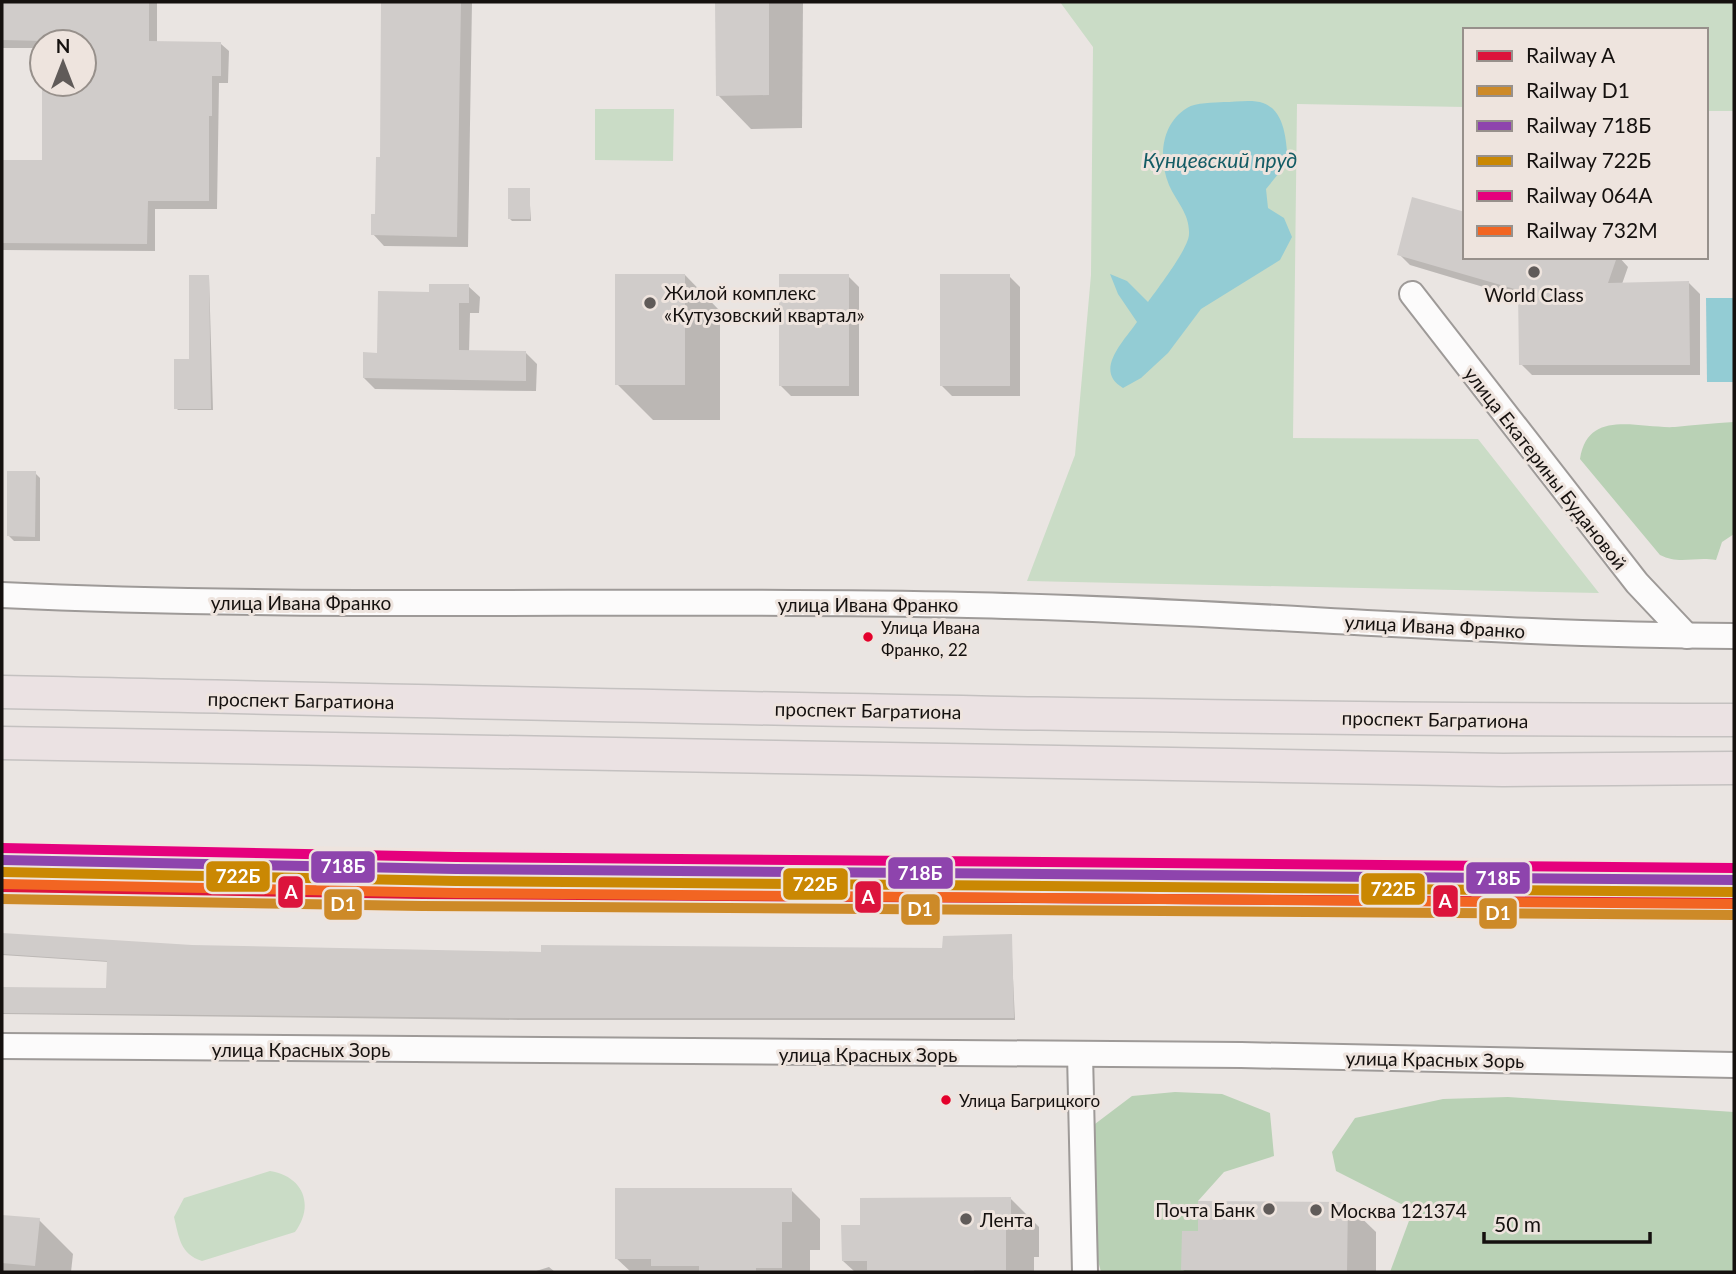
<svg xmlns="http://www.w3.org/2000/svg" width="1736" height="1274" font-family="Lato,sans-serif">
	<rect width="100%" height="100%" fill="#eae5e2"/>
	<g fill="#cadcc6">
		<polygon points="1060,2 1734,2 1734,111 1706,111 1706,30 1465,30 1465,107 1297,104 1293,438 1478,439 1599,593 1027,581 1075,455 1091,275 1093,47"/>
		<polygon points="595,109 674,109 673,161 595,160"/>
		<path d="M270,1171c33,5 45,34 25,61l-93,29c-22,-7 -23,-24 -28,-44l10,-19z"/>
	</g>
	<g fill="#b9d1b5">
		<path d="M1734,422v112l-12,8 -6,18c-21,-4 -36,5 -56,-5l-80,-96c8,-51 59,-30 95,-32 19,-2 39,-4 59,-5z"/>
		<polygon points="1175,1092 1222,1094 1270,1113 1274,1156 1224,1172 1198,1201 1198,1231 1182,1232 1182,1270 1269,1272 1101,1272 1093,1242 1087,1130 1132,1096"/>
		<polygon points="1508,1097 1734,1112 1734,1272 1390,1272 1413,1210 1336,1171 1332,1152 1355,1118 1443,1099"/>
	</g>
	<g fill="#93ccd4">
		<path d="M1224,102c11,0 29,-3 39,1 23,8 23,40 25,59l-22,27 2,19 16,10 8,19 -12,23 -79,49 -33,44 -27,25 -18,10c-30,-17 1,-47 14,-66l-19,-28 -8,-20 17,7 21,21c10,-14 41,-54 41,-68 1,-20 -13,-33 -20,-49 -11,-27 -8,-61 18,-77 9,-6 27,-5 37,-6z"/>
		<polygon points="1706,298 1734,298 1734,382 1707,382"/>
	</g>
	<g fill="#0003">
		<polygon points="2,2 157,2 157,43 221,44 229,51 228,83 219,83 217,209 155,209 155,251 2,250 2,162 44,162 44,84 84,84 84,42 42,42 42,48 2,48"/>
		<polygon points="382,2 472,2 468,247 384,246 373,234 382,159"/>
		<polygon points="717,2 803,2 802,128 751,129 718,95"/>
		<polygon points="529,190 531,221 512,221 510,219"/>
		<polygon points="1399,254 1619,257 1628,267 1622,284 1689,283 1700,294 1700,375 1532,375 1521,364 1520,298 1410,265"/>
		<polygon points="685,275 720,311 720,420 653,420 617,384"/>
		<polygon points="848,276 859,287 859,396 791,396 780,385"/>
		<polygon points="1009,276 1020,287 1020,396 952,396 941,385"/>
		<polygon points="209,277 213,410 178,410 176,408 191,361"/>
		<polygon points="468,286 480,297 479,313 470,313 469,352 526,353 537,364 536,391 375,389 364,378 379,355 431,294"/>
		<polygon points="35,473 40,478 40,541 14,541 9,536"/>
		<polygon points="2,935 192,946 543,954 943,950 1011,936 1015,1020 519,1020 2,1014 2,989 108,990 109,962 2,955"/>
		<polygon points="791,1190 820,1219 820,1250 810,1250 810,1272 631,1272 616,1258"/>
		<polygon points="1010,1198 1039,1227 1039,1257 1034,1257 1034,1272 855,1272 843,1261 861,1227"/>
		<polygon points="1347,1204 1376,1232 1376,1272 1186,1272 1183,1270"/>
		<polygon points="2,1217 39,1220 73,1254 71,1272 2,1272"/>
		<polygon points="549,1267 555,1272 533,1272"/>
	</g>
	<g fill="#d0ccca">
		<polygon points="2,2 149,2 149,41 221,42 221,76 212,76 212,116 209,116 209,201 148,201 147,244 2,243 2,160 42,160 42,84 84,84 84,42 2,40"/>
		<polygon points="381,2 461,2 457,237 371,235 371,214 375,214 376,157 380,157"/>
		<polygon points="715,2 769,2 769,95 716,96"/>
		<rect x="508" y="188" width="22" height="31"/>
		<polygon points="1412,197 1465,212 1465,257 1617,257 1608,283 1689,281 1690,365 1519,365 1518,290 1397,255"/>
		<rect x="615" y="274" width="70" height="111"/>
		<rect x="779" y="274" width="70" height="112"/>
		<rect x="940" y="274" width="70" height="112"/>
		<polygon points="189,275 209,275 211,409 174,409 174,359 189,359"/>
		<polygon points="429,284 469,284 469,303 459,303 459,350 526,351 526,381 363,378 363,352 377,353 378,291 429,292"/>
		<polygon points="7,471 36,471 35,537 7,536"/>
		<polygon points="2,933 192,945 541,952 541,945 942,948 943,936 1012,934 1014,1018 516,1018 2,1013 2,987 106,988 107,961 2,954"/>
		<polygon points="615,1188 792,1188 792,1222 782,1222 782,1268 756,1268 756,1272 699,1272 699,1266 651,1266 651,1259 615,1259"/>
		<polygon points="1011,1197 1011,1229 1006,1229 1006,1270 974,1270 974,1272 867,1270 867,1261 842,1261 841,1225 860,1225 860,1198"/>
		<polygon points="1198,1201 1348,1202 1347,1272 1181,1270 1182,1231 1198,1231"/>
		<polygon points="2,1215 40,1218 35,1266 2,1263"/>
	</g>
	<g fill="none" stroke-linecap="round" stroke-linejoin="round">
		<g stroke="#9e9a98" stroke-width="28">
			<g id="minor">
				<polyline points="1412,294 1637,583 1687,636"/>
				<path d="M2,595c322,15 644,3 966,10 256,5 511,30 766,31"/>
				<polyline points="2,1046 1241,1055 1734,1065"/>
				<polyline points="1080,1054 1085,1272"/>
			</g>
		</g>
		<g stroke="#c4c1c0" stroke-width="35">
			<g id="major">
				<path d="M2,692c577,12 1155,28 1732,28"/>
				<polyline points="2,743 1503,770 1734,768"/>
			</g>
		</g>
		<use href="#minor" stroke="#fcfbfb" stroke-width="24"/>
		<use href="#major" stroke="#ebe2e3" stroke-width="32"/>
		<g stroke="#eee4de" stroke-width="16">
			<polyline id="rail-1" points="2,887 422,894 1734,903"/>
		</g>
		<g stroke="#eee4de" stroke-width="16">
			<polyline id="rail-2" points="2,899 422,906 1734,915"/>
		</g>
		<g stroke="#eee4de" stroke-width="16">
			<polyline id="rail-3" points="2,860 456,869 1734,880"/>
		</g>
		<g stroke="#eee4de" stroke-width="16">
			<polyline id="rail-4" points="2,872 456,881 1734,892"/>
		</g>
		<g stroke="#eee4de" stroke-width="16">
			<polyline id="rail-5" points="2,848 456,857 1734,868"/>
		</g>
		<g stroke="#eee4de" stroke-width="16">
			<polyline id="rail-6" points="2,884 456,893 1734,904"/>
		</g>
		<use href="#rail-1" stroke="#dc143c" stroke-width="10"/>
		<use href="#rail-2" stroke="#cd8a28" stroke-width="10"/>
		<use href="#rail-3" stroke="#8e44ad" stroke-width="10"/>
		<use href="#rail-4" stroke="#ca8803" stroke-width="10"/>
		<use href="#rail-5" stroke="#e5007d" stroke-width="10"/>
		<use href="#rail-6" stroke="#f26522" stroke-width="10"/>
	</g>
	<g fill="#605b59" stroke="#eee4de" stroke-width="2.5">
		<circle cx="1534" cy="272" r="7"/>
		<circle cx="650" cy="303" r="7"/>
		<circle cx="1269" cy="1209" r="7"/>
		<circle cx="1316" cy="1210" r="7"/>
		<circle cx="966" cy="1219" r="7"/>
	</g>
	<g fill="#e4002b" stroke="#eee4de" stroke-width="2.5">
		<circle cx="868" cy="637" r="6"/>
		<circle cx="946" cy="1100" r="6"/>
	</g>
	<g text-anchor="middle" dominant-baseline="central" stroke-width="6" stroke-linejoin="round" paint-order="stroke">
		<g font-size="17" fill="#15110f" stroke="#eee4de" text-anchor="start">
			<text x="881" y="627">Улица Ивана<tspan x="881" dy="22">Франко, 22</tspan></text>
			<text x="959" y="1100">Улица Багрицкого</text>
		</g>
		<g font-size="19" fill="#15110f" stroke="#eee4de" text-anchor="start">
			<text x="664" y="292">Жилой комплекс<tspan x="664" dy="22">«Кутузовский квартал»</tspan></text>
			<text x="1534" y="294" text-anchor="middle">World Class</text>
			<text x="1255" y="1209" text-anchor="end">Почта Банк</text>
			<text x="1330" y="1210">Москва 121374</text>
			<text x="980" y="1219">Лента</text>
		</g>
		<g font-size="19" fill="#15110f" stroke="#eee4de">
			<text transform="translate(1546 468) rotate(52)">улица Екатерины Будановой</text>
			<text x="301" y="602">улица Ивана Франко</text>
			<text x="868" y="604">улица Ивана Франко</text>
			<text transform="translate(1435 626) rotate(3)">улица Ивана Франко</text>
			<text transform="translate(301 700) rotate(1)">проспект Багратиона</text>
			<text transform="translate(868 710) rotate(1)">проспект Багратиона</text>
			<text transform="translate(1435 719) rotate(1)">проспект Багратиона</text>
			<text x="301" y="1049">улица Красных Зорь</text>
			<text x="868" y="1054">улица Красных Зорь</text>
			<text transform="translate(1435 1059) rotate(1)">улица Красных Зорь</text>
		</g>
		<g font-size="21" font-style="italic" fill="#145c65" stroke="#eee4de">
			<text x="1220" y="159">Кунцевский пруд</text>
		</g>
	</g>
	<g stroke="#eee4de" stroke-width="2.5">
		<rect x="310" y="850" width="66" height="34" rx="7" fill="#8e44ad"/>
		<rect x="887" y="856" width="67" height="34" rx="7" fill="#8e44ad"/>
		<rect x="205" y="860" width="66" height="33" rx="7" fill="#ca8803"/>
		<rect x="1465" y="861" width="66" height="34" rx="7" fill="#8e44ad"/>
		<rect x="782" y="867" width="67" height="34" rx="7" fill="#ca8803"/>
		<rect x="1360" y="872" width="66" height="34" rx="7" fill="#ca8803"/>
		<rect x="277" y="875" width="27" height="34" rx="7" fill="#dc143c"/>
		<rect x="854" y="880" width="28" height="34" rx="7" fill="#dc143c"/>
		<rect x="1432" y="884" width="27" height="34" rx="7" fill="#dc143c"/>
		<rect x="323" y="888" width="40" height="33" rx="7" fill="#cd8a28"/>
		<rect x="900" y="893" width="41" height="33" rx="7" fill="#cd8a28"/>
		<rect x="1478" y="897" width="40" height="33" rx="7" fill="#cd8a28"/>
	</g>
	<g font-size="19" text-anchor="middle" font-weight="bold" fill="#fff">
		<text x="343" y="873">718Б</text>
		<text x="920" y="880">718Б</text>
		<text x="238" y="883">722Б</text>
		<text x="1498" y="885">718Б</text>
		<text x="815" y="891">722Б</text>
		<text x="1393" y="896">722Б</text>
		<text x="291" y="899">A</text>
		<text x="868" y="904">A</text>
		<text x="1445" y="908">A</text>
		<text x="343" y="911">D1</text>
		<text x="920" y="916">D1</text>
		<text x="1498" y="920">D1</text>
	</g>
	<rect width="1736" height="1274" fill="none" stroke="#15110f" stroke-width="7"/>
	<rect x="1463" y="28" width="245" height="231" fill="#eee4de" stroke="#97908b" stroke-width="2"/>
	<rect x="1477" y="51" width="35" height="10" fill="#dc143c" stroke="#97908b" stroke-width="2"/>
	<text x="1526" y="63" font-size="21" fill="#15110f">Railway A</text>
	<rect x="1477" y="86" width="35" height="10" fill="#cd8a28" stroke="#97908b" stroke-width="2"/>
	<text x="1526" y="98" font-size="21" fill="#15110f">Railway D1</text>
	<rect x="1477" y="121" width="35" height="10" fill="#8e44ad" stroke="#97908b" stroke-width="2"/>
	<text x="1526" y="133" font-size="21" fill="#15110f">Railway 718Б</text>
	<rect x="1477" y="156" width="35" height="10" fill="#ca8803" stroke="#97908b" stroke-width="2"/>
	<text x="1526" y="168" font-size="21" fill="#15110f">Railway 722Б</text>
	<rect x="1477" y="191" width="35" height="10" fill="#e5007d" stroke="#97908b" stroke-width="2"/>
	<text x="1526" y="203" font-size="21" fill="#15110f">Railway 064А</text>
	<rect x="1477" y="226" width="35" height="10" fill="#f26522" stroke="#97908b" stroke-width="2"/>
	<text x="1526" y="238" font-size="21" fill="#15110f">Railway 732М</text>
	<g transform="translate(63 63)"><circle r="33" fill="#eee4de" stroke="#97908b" stroke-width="2"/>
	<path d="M0-5L12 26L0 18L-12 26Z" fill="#605b59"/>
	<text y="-10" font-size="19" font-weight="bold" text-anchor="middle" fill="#15110f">N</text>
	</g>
	<path d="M1484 1232v10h166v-10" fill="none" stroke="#15110f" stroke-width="3.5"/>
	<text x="1494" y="1232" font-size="21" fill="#15110f" stroke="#eee4de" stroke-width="5" paint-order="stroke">50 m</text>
</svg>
